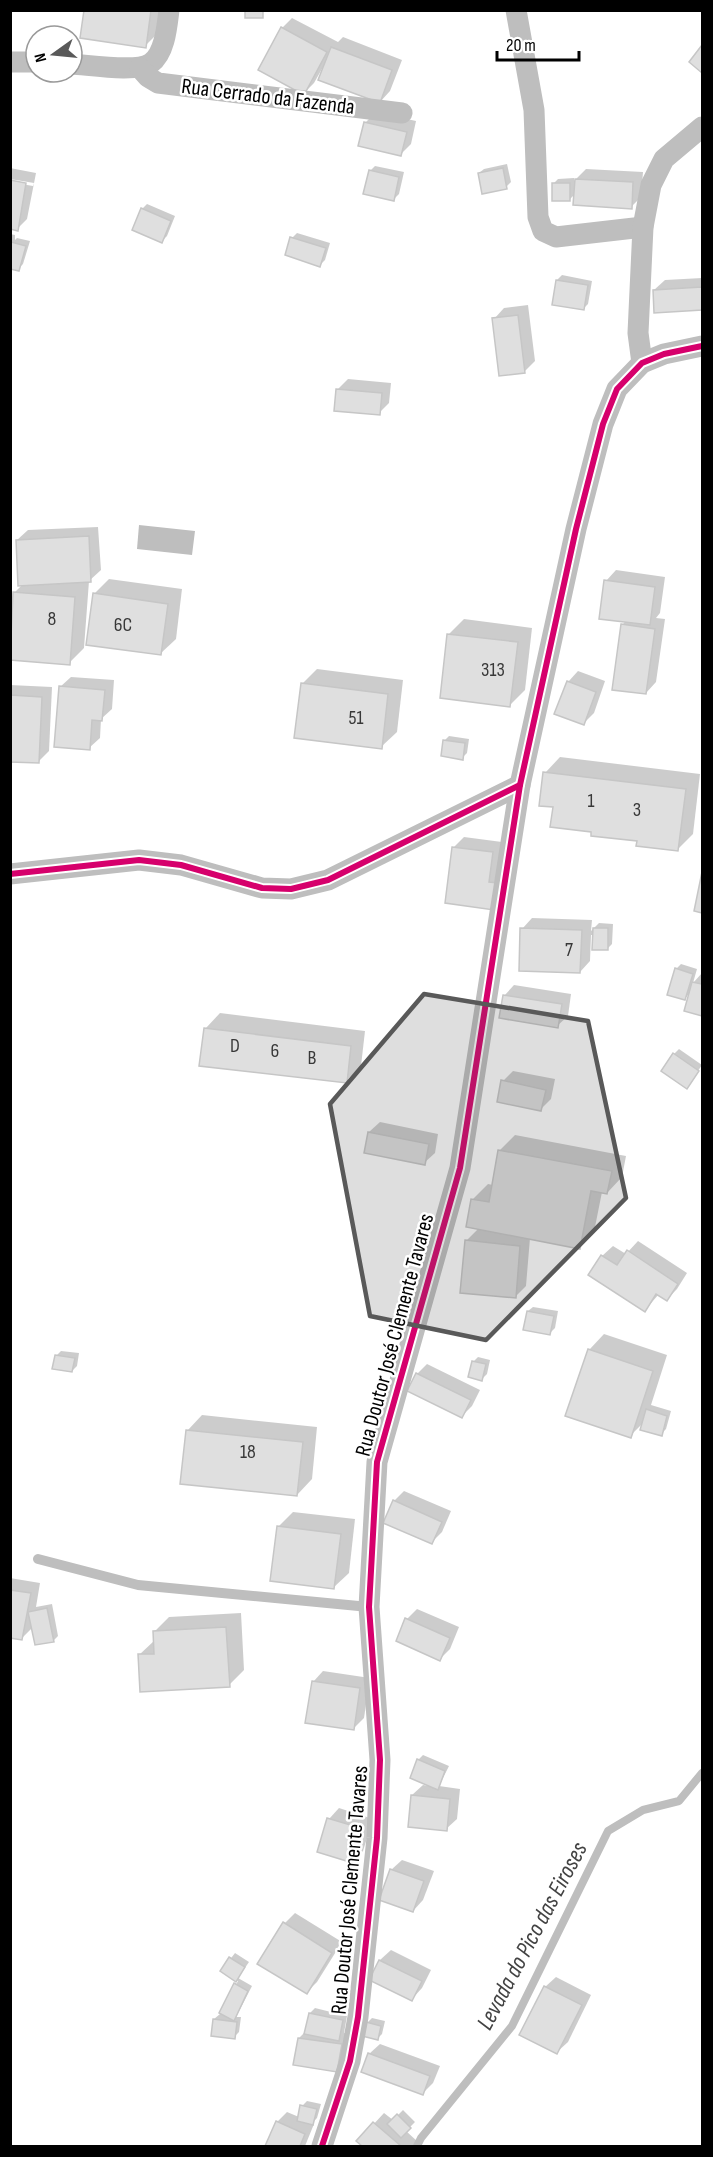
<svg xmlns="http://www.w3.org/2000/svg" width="713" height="2157" font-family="'Sofia Sans Condensed',sans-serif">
	<rect width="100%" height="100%" fill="#fff"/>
	<polygon fill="#bebebe" points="139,525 195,531 192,555 137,549"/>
	<g fill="#0003">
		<polygon points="85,10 163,10 160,31 145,46"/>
		<polygon points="292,18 338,42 343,37 402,60 390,91 380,102 323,67 314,83 304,93 282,28"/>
		<polygon points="376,112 416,121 411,144 401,154 365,123"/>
		<polygon points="507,164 511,182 506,187 479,173 484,169"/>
		<polygon points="375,166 404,172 399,194 394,199 370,171"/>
		<polygon points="10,168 36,173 27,219 17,229 10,182 33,186 34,183 10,179"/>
		<polygon points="586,169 643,172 641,197 631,207 575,194 570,199 553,184 558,179 574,178 574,181"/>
		<polygon points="147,204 175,216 167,236 162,241 142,209"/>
		<polygon points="297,233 330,243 325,260 320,265 292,238"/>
		<polygon points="10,234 15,235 15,240 17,238 30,241 23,264 18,269 12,268 10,285"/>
		<polygon points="562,275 592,281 588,304 583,309 557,280"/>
		<polygon points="702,278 702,309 655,312 654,290 665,280"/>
		<polygon points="528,305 535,361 524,372 494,319 504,308"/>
		<polygon points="348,379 391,383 389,403 379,413 338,389"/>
		<polygon points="98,527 101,570 89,581 84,648 69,663 10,659 14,593 23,584 17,540 28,530"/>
		<polygon points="616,570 665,577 660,613 656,618 665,619 656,682 646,693 622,625 626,621 606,581"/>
		<polygon points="109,579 182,589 176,639 160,654 94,594"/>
		<polygon points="464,619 532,628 525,690 510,705 449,634"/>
		<polygon points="317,669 403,680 397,732 381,747 302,684"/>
		<polygon points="578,671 605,681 594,713 583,724 568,682"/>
		<polygon points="71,677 114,680 112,709 101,719 100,738 89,748 60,687"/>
		<polygon points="10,685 52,687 49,751 39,761 10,760"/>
		<polygon points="449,736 469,739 467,753 462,758 444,741"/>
		<polygon points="560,757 700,774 693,834 678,849 593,831 554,806 545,773"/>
		<polygon points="464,837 502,842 504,897 454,847"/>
		<polygon points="532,918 592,920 591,931 599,923 613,924 612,944 607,949 594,935 591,935 590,961 580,972 522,929"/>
		<polygon points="681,964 697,969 693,983 702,973 702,1014 686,1010 691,992 684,999 676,969"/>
		<polygon points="514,985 571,994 568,1016 557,1026 504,996"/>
		<polygon points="220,1013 365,1031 361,1066 346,1081 205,1029"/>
		<polygon points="679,1049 702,1065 687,1087 674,1054"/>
		<polygon points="513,1071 555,1079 551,1099 540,1110 503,1081"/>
		<polygon points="380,1122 438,1134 435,1153 424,1163 369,1132"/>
		<polygon points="515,1135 626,1156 622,1177 607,1193 602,1192 594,1232 579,1247 530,1238 526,1286 515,1297 466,1241 479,1228 472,1200 488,1184 493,1185 500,1150"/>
		<polygon points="638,1241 687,1273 677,1289 667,1299 659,1294 645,1310 602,1256 613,1246 626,1254"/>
		<polygon points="533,1307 558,1311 555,1328 550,1333 528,1311"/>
		<polygon points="604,1334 667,1355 651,1405 671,1411 666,1429 661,1434 644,1422 630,1436 589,1350"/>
		<polygon points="61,1351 79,1353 77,1366 72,1371 56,1356"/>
		<polygon points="478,1357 490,1360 487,1374 482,1379 473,1362"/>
		<polygon points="427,1364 480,1390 472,1406 462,1416 417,1374"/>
		<polygon points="202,1415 317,1427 312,1479 297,1495 187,1431"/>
		<polygon points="404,1491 451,1511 442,1532 432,1542 394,1501"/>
		<polygon points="293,1512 355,1519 349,1573 333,1588 278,1527"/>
		<polygon points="10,1578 40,1583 36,1607 52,1604 58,1636 53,1641 33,1627 22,1638 10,1636"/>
		<polygon points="417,1609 459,1627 450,1649 440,1659 407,1619"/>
		<polygon points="241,1613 244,1670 229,1685 139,1655 155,1640 154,1632 169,1617"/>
		<polygon points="323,1671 370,1678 364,1718 354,1728 313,1682"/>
		<polygon points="423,1755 449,1766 439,1786 460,1789 457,1819 446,1829 412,1795 423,1785 429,1786 418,1760"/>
		<polygon points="339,1808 373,1819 363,1851 353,1861 329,1819"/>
		<polygon points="402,1860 434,1871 423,1900 413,1911 391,1870"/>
		<polygon points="295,1913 342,1942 317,1982 307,1992 285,1923"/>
		<polygon points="391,1950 431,1970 422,1988 412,1999 371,1979 380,1960"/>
		<polygon points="235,1953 249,1962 238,1978 252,1986 236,2017 241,2017 239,2032 234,2037 214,2019 220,2014 238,1981 222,1970"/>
		<polygon points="556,1977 591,1995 568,2042 557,2052 545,1987"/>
		<polygon points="315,2008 347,2016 344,2033 351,2034 337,2071 299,2038 306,2031 310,2013"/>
		<polygon points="372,2018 385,2021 382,2034 377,2039 367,2023"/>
		<polygon points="380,2044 440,2066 433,2083 423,2093 369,2054"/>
		<polygon points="307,2101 321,2104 317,2118 312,2123 314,2124 305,2146 267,2146 277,2122 287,2112 299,2117 302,2106"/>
		<polygon points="403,2110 415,2122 406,2131 418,2142 413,2146 364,2146 358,2141 384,2113 393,2120"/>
	</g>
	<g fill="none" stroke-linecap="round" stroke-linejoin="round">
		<polyline stroke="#bebebe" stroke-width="8" points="417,2146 421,2138 512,2026 608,1831 643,1810 679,1801 702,1773"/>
	</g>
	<g fill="#dfdfdf" stroke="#c6c6c6" stroke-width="1.5">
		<polygon points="84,10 151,10 146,48 80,38"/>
		<rect x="245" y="10" width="18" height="8"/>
		<polygon points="281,27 327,52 304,95 258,70"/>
		<polygon points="702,45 702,73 689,62"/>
		<polygon points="331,47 392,70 380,103 318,80"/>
		<polygon points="364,122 407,132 401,156 358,146"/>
		<polygon points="503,168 507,189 482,194 478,173"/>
		<polygon points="369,170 399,177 394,201 363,194"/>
		<polygon points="575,179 633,182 632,209 573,205"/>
		<polygon points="10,180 26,183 18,231 10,229"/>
		<rect x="552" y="183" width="18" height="18"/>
		<polygon points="141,208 171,221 162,243 132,230"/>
		<polygon points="290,237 326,248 320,267 285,255"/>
		<polygon points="11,242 26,246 19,271 10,269"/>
		<polygon points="556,280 588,285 584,310 552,305"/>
		<polygon points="702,287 702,310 654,313 653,290"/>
		<polygon points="518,315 525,373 499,376 492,318"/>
		<polygon points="336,389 382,393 380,415 334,411"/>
		<polygon points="89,536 91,582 18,586 16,540"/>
		<polygon points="604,580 655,587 650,625 599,619"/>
		<polygon points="13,592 75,597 70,665 10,660"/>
		<polygon points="93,593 168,604 161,655 86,645"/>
		<polygon points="621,624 655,629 646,694 612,690"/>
		<polygon points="447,634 518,642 510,707 440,698"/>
		<polygon points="567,681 596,692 584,725 554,714"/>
		<polygon points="301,683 388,694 382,749 294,738"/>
		<polygon points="59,686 105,690 102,721 92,720 90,750 54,747"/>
		<polygon points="10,695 42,697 39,763 10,762"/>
		<polygon points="443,740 465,743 463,760 441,756"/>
		<polygon points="543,772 686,789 678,851 636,846 637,841 591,836 591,832 550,827 553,807 539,806"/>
		<polygon points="452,847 493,852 489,882 498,883 494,910 445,903"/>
		<polygon points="702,872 702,913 694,911"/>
		<polygon points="520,928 582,930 580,973 519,971"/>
		<polygon points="593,928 608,928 608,950 592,950"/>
		<polygon points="675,968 693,974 685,1000 667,995"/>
		<polygon points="692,982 702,984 702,1016 684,1011"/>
		<polygon points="503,995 562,1004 558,1028 499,1018"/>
		<polygon points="204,1028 351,1046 347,1083 199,1066"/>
		<polygon points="673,1053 699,1071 687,1089 661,1071"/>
		<polygon points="501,1080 546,1090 541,1111 497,1102"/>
		<polygon points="368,1132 429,1144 425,1165 364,1153"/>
		<polygon points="498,1150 612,1171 607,1194 591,1191 580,1249 466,1227 471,1199 489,1202"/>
		<polygon points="465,1240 520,1246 516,1298 460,1293"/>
		<polygon points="627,1250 678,1284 667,1301 656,1294 645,1312 588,1275 601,1255 617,1265"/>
		<polygon points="527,1311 554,1316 550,1335 523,1330"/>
		<polygon points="588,1349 653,1371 631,1438 565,1416"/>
		<polygon points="55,1355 75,1358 72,1372 52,1369"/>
		<polygon points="472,1361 486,1364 482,1381 468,1377"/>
		<polygon points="416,1373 471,1400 462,1418 407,1391"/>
		<polygon points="646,1409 667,1416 662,1436 640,1430"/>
		<polygon points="186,1430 303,1442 297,1496 180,1484"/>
		<polygon points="393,1500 442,1522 432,1544 383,1523"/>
		<polygon points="277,1526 341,1534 334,1589 270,1581"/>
		<polygon points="10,1590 31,1593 22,1640 10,1638"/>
		<polygon points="47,1608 54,1642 35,1645 28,1612"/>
		<polygon points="405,1618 450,1638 440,1661 396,1641"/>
		<polygon points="226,1627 230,1687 140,1692 138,1654 154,1654 153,1631"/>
		<polygon points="312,1681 360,1688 354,1730 305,1723"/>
		<polygon points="417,1759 445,1771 438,1790 410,1778"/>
		<polygon points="411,1795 450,1799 447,1831 408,1827"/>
		<polygon points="327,1818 364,1829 353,1863 317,1852"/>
		<polygon points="390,1869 424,1881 413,1912 379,1900"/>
		<polygon points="283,1922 332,1953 307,1994 257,1964"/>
		<polygon points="229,1957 245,1967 236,1982 220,1971"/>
		<polygon points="379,1960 422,1981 412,2001 369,1980"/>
		<polygon points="234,1983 248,1991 234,2021 219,2013"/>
		<polygon points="544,1986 582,2005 557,2054 519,2035"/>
		<polygon points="309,2013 343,2020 339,2041 304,2034"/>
		<polygon points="213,2019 237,2022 235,2039 211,2036"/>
		<polygon points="366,2022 381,2026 378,2040 362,2036"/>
		<polygon points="298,2038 342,2044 337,2072 293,2065"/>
		<polygon points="368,2053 430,2076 423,2095 361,2072"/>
		<polygon points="300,2105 317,2109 313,2125 297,2121"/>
		<polygon points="397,2114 411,2128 401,2138 387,2124"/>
		<polygon points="276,2121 305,2134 300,2146 265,2146"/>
		<polygon points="373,2122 401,2146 362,2146 356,2141"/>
	</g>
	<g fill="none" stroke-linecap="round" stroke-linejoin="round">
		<polyline stroke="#bebebe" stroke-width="10" points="38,1559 138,1585 369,1607"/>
		<g stroke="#bebebe" stroke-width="21">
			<polyline points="516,10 534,110 538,217 543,231 556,237 643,227"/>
			<polyline points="10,62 36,62"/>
			<path d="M72,64c18,1 65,9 79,-1 14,-10 16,-37 18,-53"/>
			<polyline points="140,68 148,77 158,83 402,113"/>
			<polyline points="642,363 638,333 643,227 651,185 664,159 702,127"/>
			<polyline points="10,874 139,860 181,865 262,888 291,889 328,880 520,785"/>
			<polyline points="322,2146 350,2061 358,2017 377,1838 380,1760 369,1607 377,1462 460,1168 520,785 576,529 603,424 617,389 642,363 664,354 702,346"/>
		</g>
		<g stroke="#fff" stroke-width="10">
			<g id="cycleway">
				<polyline points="10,874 139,860 181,865 262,888 291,889 328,880 520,785"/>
				<polyline points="322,2146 350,2061 358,2017 377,1838 380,1760 369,1607 377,1462 460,1168 520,785 576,529 603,424 617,389 642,363 664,354 702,346"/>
			</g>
		</g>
		<use href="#cycleway" stroke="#d6006c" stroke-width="6"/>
	</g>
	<path fill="#595959" fill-opacity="0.2" stroke="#595959" stroke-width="4.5" stroke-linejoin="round" d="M424,994l164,27 38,177 -140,142 -116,-24 -40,-212z"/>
	<g text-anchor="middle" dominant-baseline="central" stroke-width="5" stroke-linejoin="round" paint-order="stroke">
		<g font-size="20" fill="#383838">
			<text x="52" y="619">8</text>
			<text x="123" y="625">6C</text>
			<text x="493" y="670">313</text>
			<text x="356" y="718">51</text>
			<text x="591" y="801">1</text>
			<text x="637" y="810">3</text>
			<text x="569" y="950">7</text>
			<text x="235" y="1046">D</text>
			<text x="275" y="1051">6</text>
			<text x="312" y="1058">B</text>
			<text x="248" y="1452">18</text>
		</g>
		<g font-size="22" fill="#000" stroke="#fff">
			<text transform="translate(268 97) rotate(7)">Rua Cerrado da Fazenda</text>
			<text transform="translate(395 1335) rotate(-75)">Rua Doutor José Clemente Tavares</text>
			<text transform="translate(350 1890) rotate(-85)">Rua Doutor José Clemente Tavares</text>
		</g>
		<g font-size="24" font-style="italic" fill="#434343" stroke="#fff">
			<text transform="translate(532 1936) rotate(-62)">Levada do Pico das Eiroses</text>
		</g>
	</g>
	<rect width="713" height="2157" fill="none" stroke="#000000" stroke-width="24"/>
	<g transform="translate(54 54) rotate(255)"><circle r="28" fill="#ffffff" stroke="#999999" stroke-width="1.5"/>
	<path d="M0-4.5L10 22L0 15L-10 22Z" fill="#595959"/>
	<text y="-9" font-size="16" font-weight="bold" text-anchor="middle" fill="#000000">N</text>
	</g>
	<path d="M497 51v9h82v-9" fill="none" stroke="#000000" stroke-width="3"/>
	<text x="506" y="51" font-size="18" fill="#000000" stroke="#ffffff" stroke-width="4.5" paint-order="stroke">20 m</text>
</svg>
